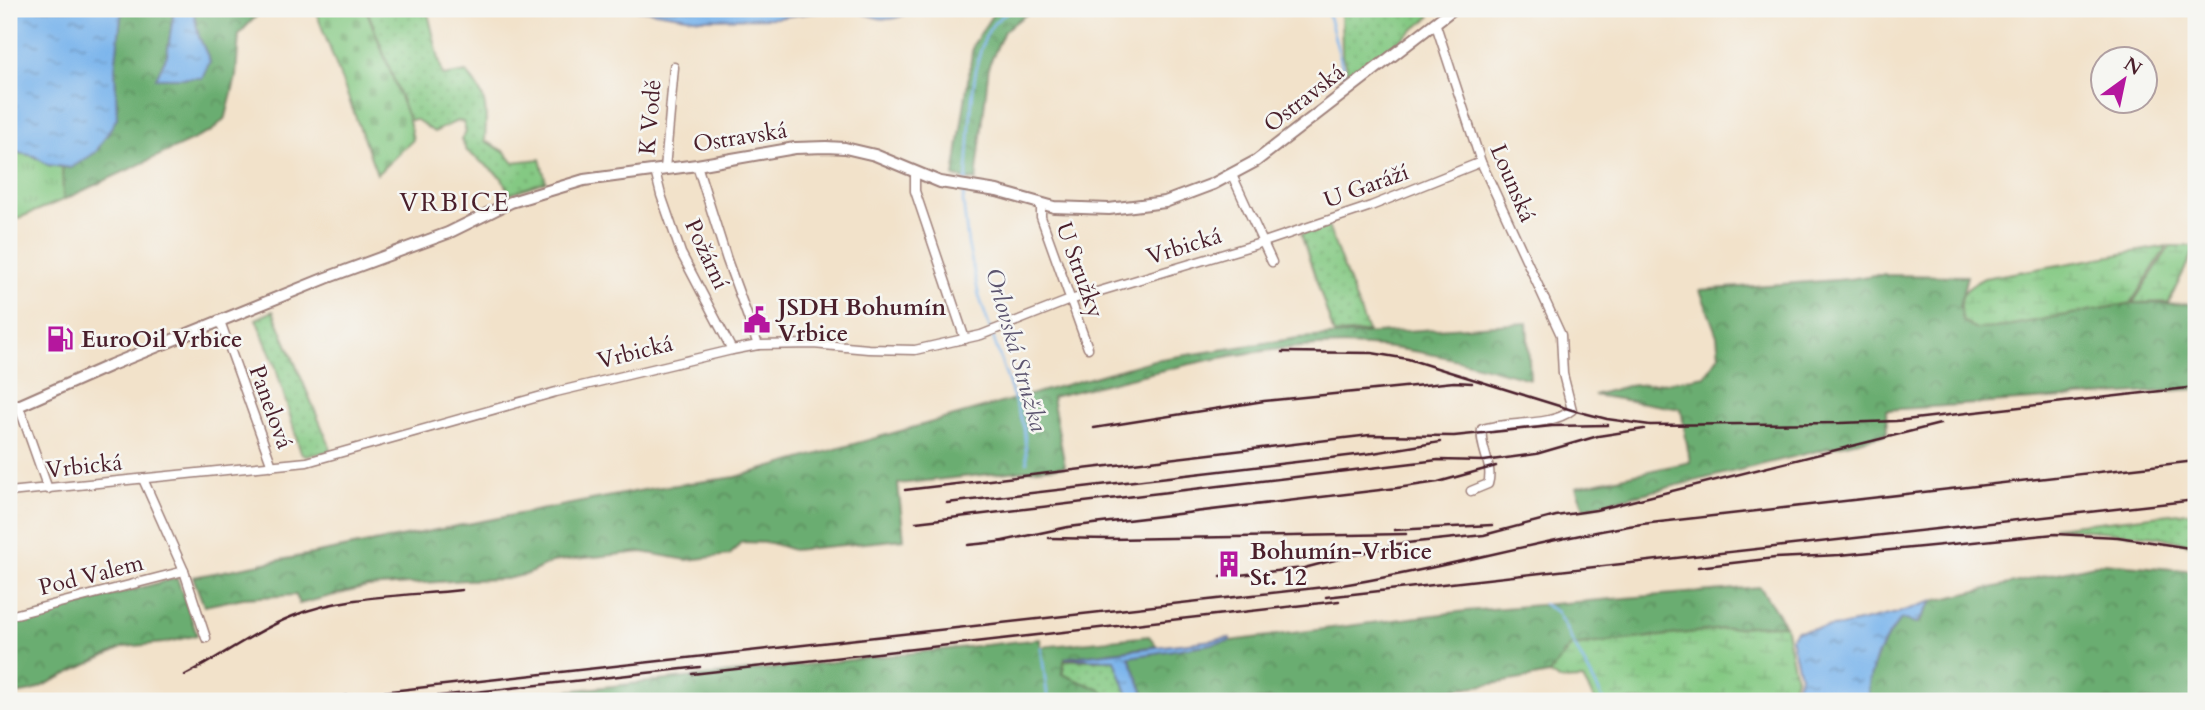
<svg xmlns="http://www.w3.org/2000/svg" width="2205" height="710" font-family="Cardo,serif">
	<defs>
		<pattern id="grass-dots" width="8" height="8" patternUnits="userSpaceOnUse" patternTransform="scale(1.75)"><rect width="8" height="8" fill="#84c983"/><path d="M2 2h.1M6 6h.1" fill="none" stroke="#74ac71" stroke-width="1.8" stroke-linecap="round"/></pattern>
		<pattern id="forest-crowns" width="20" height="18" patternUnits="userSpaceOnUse" patternTransform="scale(1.75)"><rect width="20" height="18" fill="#6bad71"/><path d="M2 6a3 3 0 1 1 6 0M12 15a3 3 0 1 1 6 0" fill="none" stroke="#5a8c5d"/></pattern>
		<pattern id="wetland-marsh" width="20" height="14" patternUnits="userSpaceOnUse" patternTransform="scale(1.75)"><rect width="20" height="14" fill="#84c983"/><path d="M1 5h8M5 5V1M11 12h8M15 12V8" fill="none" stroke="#74ac71"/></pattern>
		<pattern id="cemetery-stones" width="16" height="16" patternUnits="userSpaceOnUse" patternTransform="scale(1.75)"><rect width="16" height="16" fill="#84c983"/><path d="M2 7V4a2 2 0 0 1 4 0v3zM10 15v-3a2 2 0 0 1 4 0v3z" fill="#74ac71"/></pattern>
		<pattern id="park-tufts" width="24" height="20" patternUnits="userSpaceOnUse" patternTransform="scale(1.75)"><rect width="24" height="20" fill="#84c983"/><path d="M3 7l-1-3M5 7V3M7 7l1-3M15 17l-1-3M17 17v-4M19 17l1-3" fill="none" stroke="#74ac71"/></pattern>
		<pattern id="water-ripples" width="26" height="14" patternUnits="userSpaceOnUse" patternTransform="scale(1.75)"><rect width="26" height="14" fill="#7cb5ec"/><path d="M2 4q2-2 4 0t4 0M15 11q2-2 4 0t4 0" fill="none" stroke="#6893bf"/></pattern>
	</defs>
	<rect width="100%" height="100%" fill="#f6f6f2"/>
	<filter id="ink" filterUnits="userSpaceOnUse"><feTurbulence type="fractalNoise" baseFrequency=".0143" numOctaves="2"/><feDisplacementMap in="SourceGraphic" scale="14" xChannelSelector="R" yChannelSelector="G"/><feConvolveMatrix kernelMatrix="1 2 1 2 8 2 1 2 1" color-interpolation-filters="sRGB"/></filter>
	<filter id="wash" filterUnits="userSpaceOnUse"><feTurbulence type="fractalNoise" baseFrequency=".00686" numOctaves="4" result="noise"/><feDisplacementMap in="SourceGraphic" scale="28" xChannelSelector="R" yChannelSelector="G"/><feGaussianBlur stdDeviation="1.57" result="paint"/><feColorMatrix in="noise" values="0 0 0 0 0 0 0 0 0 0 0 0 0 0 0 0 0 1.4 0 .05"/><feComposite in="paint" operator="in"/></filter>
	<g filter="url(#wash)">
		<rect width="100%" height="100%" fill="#f2e2ca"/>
		<g fill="url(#grass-dots)" stroke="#677457" stroke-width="2">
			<path d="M367,9h60l16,67 23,-4c22,24 21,38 19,69l20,11 8,10 27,-3 6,22 -37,13 -7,-16 -35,-27 -6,-11 5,-8 -3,-10 -6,-1 -23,11 -17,-12h-8z"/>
			<polygon points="1341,9 1426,9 1430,17 1350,78 1342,56"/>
			<polygon points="1327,224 1368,332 1334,334 1301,234"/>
			<polygon points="273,311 329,444 330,451 307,456 301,453 275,365 256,319"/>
			<polygon points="2196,511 2196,546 2157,536 2053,527"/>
			<polygon points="1065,660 1115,660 1130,701 1113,701 1062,674"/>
		</g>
		<g fill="url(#forest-crowns)" stroke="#5a664e" stroke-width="2">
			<polygon points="122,9 174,9 167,55 157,78 202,78 210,61 199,37 193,9 263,9 239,34 236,77 226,117 212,131 63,200 62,167 71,168 117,118 115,68"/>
			<polygon points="996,9 1033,9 1004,31 989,65 976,181 954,177 973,45"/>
			<polygon points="1874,275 1967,276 1959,307 1995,328 2131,303 2196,304 2196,389 1886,410 1887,434 1584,508 1576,487 1690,462 1681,409 1594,395 1627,386 1670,382 1705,376 1719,355 1717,336 1700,290 1849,279"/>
			<path d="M1527,323l3,56c-53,-14 -106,-30 -162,-33 -105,-6 -215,27 -316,51l13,69 -167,18 6,55 -111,11 -22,-7 -30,-1 -11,13 -43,5 -45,-8 -67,7 -23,3 -24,12 -22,5 -40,1 -99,7 -68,17 -3,-9 -53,3 -39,8 -11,-29 461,-89 82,-11 418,-117 144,-22z"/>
			<path d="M2103,563l93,8v130h-328c-1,-32 13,-57 33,-83l17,5 15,-22z"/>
			<polygon points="177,578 197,635 164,643 124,647 32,691 9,695 9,623"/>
			<path d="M1760,587l25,38 -33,1 -181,20 -22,28c-133,27 -267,27 -402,27l-18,-44 101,-16 236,-30z"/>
			<polygon points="1149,636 1157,646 1065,658 1062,674 1101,690 1113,701 476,701 1040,639 1041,647"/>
		</g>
		<g fill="url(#wetland-marsh)" stroke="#677457" stroke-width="2">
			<path d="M2167,246l-36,57 -136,25 -19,1 -13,-8c-6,-24 -1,-32 21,-43z"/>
			<polygon points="2170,246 2196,246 2169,302 2133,303"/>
			<polygon points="1785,625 1796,678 1789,701 1595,701 1583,679 1559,680 1549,674 1571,646 1752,626"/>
		</g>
		<polygon fill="url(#cemetery-stones)" stroke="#677457" stroke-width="2" points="315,9 366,9 409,120 413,140 377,174"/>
		<polygon fill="url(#park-tufts)" stroke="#677457" stroke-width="2" points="9,151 34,156 48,165 62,167 63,200 9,222"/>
		<g fill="url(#water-ripples)" stroke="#636a8c" stroke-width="2">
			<polygon points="9,9 122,9 115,68 117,118 96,152 71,168 48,165 34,156 9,151"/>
			<polygon points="174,9 193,9 199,37 210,61 202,78 156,78 167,55"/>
			<polygon points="636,9 836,9 777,18 700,19"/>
			<path d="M851,9h62c-21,17 -38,9 -62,0z"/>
			<path d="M1933,601l-16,22 -16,-4c-20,24 -34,50 -33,82h-76l8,-25 -9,-38 5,-7 45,-5 56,-13z"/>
			<polygon points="1230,638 1230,641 1129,657 1147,701 1130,701 1115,660 1065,658"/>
		</g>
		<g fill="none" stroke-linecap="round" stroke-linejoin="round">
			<g stroke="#7cb5ec" stroke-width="2.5">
				<polyline points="1327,9 1345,77"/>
				<path d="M966,181c5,-40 2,-130 29,-159 5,-5 12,-9 17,-13"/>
				<polyline points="965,188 963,201 968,244 979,296 1024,428 1027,462"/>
				<polyline points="1543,604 1557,612 1604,701"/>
				<polyline points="1041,647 1048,701"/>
			</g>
		</g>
	</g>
	<g filter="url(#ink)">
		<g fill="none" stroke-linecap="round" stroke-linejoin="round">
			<g stroke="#9e807a" stroke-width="11">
				<g id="minor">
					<path d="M1435,22l46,140 80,173 2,39 9,36c-21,17 -63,11 -90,19 -3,19 12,36 6,55l-17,7"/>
					<polyline points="697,165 727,260 758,345"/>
					<polyline points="665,169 674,67"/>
					<polyline points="655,171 661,195 681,253 732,350"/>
					<polyline points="915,174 915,191 965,339"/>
					<polyline points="1232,175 1272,262"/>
					<polyline points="1041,205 1041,217 1088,348"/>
					<polyline points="220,321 272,466"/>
					<polyline points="18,404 48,489"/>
					<polyline points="143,479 184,571 206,638"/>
					<polyline points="9,492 307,462 556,392 732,350 758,345 813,344 868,349 915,350 981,335 1070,300 1264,242 1371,206 1481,162"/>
					<polyline points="9,616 184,571"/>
				</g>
			</g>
			<g stroke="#9e807a" stroke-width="14">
				<polyline id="secondary" points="9,410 111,365 326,278 448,233 511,202 584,180 697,165 795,148 826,147 845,148 875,155 940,182 997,191 1054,207 1109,209 1165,202 1213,184 1256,161 1453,9"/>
			</g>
			<use href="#minor" stroke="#fff" stroke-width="8"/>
			<use href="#secondary" stroke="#fff" stroke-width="10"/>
			<g stroke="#4a1f2b" stroke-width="2.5">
				<polyline points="1282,352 1372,353 1408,359 1572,410 1607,419 1650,425 1840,423 1896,421 2196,387"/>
				<polyline points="1094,428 1264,401 1454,382 1472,383"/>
				<polyline points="905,490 1370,435 1454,436 1552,426 1608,425"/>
				<polyline points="947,503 1373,453 1440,442"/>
				<polyline points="916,522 1438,460 1484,461 1536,454 1598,436 1644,429"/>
				<polyline points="1394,530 1492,525"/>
				<polyline points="1049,538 1110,539 1406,534"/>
				<polyline points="998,542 1068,527 1397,488 1438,482 1496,466"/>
				<polyline points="968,545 1007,541"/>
				<polyline points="1698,567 1775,558 1840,555 2055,534 2118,537 2196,549"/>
				<polyline points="1221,577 1304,568 1397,544 1484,535 1556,516 1596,510 1940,424"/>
				<polyline points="1326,597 2196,500"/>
				<polyline points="692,674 1339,601"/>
				<path d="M185,675c37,-19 70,-44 108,-59 52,-21 114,-20 169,-26"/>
				<path d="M301,701l1041,-116c101,-16 199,-46 300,-61l554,-63"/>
				<polyline points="394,701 700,667"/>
			</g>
		</g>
	</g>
	<defs>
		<g id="civic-bare" transform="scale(2.1)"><path d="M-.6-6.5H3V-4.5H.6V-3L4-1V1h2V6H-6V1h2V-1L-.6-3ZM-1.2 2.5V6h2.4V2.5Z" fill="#b5179e" stroke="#f6f6f2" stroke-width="2.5" paint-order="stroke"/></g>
		<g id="fuel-bare" transform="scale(2.1)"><path d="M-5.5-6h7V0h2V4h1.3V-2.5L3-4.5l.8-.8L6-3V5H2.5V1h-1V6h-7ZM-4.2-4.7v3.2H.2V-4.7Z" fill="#b5179e" stroke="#f6f6f2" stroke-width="2.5" paint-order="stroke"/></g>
		<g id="building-bare" transform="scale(2.1)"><path d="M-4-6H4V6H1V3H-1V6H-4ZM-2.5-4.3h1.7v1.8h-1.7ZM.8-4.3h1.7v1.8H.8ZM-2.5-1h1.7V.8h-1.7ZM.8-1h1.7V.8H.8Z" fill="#b5179e" stroke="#f6f6f2" stroke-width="2.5" paint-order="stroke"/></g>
	</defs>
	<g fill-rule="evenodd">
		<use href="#civic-bare" x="757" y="320"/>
		<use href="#fuel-bare" x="60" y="339"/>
		<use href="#building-bare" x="1229" y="564"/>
	</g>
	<g text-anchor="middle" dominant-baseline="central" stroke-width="5" stroke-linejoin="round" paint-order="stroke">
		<g font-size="23" fill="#4a1f2b" stroke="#f6f6f2">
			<text transform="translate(1304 98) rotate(-38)">Ostravská</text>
			<text transform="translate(650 117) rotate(-85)">K Vodě</text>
			<text transform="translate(740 137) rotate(-9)">Ostravská</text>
			<text transform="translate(1513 183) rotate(67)">Lounská</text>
			<text transform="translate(1366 186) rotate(-20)">U Garáží</text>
			<text transform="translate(1184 246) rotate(-17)">Vrbická</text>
			<text transform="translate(707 254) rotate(65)">Požární</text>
			<text transform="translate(1080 270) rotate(70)">U Stružky</text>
			<text transform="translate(635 352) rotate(-14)">Vrbická</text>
			<text transform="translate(271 407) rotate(70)">Panelová</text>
			<text transform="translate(84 466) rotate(-6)">Vrbická</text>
			<text transform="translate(91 575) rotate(-14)">Pod Valem</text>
		</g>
		<g font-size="23" font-weight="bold" fill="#4a1f2b" stroke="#f6f6f2" text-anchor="start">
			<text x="778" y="307">JSDH Bohumín<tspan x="778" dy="26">Vrbice</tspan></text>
			<text x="81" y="339">EuroOil Vrbice</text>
			<text x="1250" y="551">Bohumín-Vrbice<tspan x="1250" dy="26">St. 12</tspan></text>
		</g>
		<g font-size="24" font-style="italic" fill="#5c546f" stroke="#f6f6f2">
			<text transform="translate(1016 350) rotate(74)">Orlovská Stružka</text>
		</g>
		<g font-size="26" letter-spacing="2" fill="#4a1f2b" stroke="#f6f6f2">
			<text x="455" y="202">VRBICE</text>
		</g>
	</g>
	<rect width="2205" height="710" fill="none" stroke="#f6f6f2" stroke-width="35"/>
	<g transform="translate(2124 80) rotate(33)"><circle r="33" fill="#f6f6f2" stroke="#b1a0a2" stroke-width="2"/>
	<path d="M0-5L12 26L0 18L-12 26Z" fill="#b5179e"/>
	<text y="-10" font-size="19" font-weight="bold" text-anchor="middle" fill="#4a1f2b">N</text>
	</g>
</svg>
